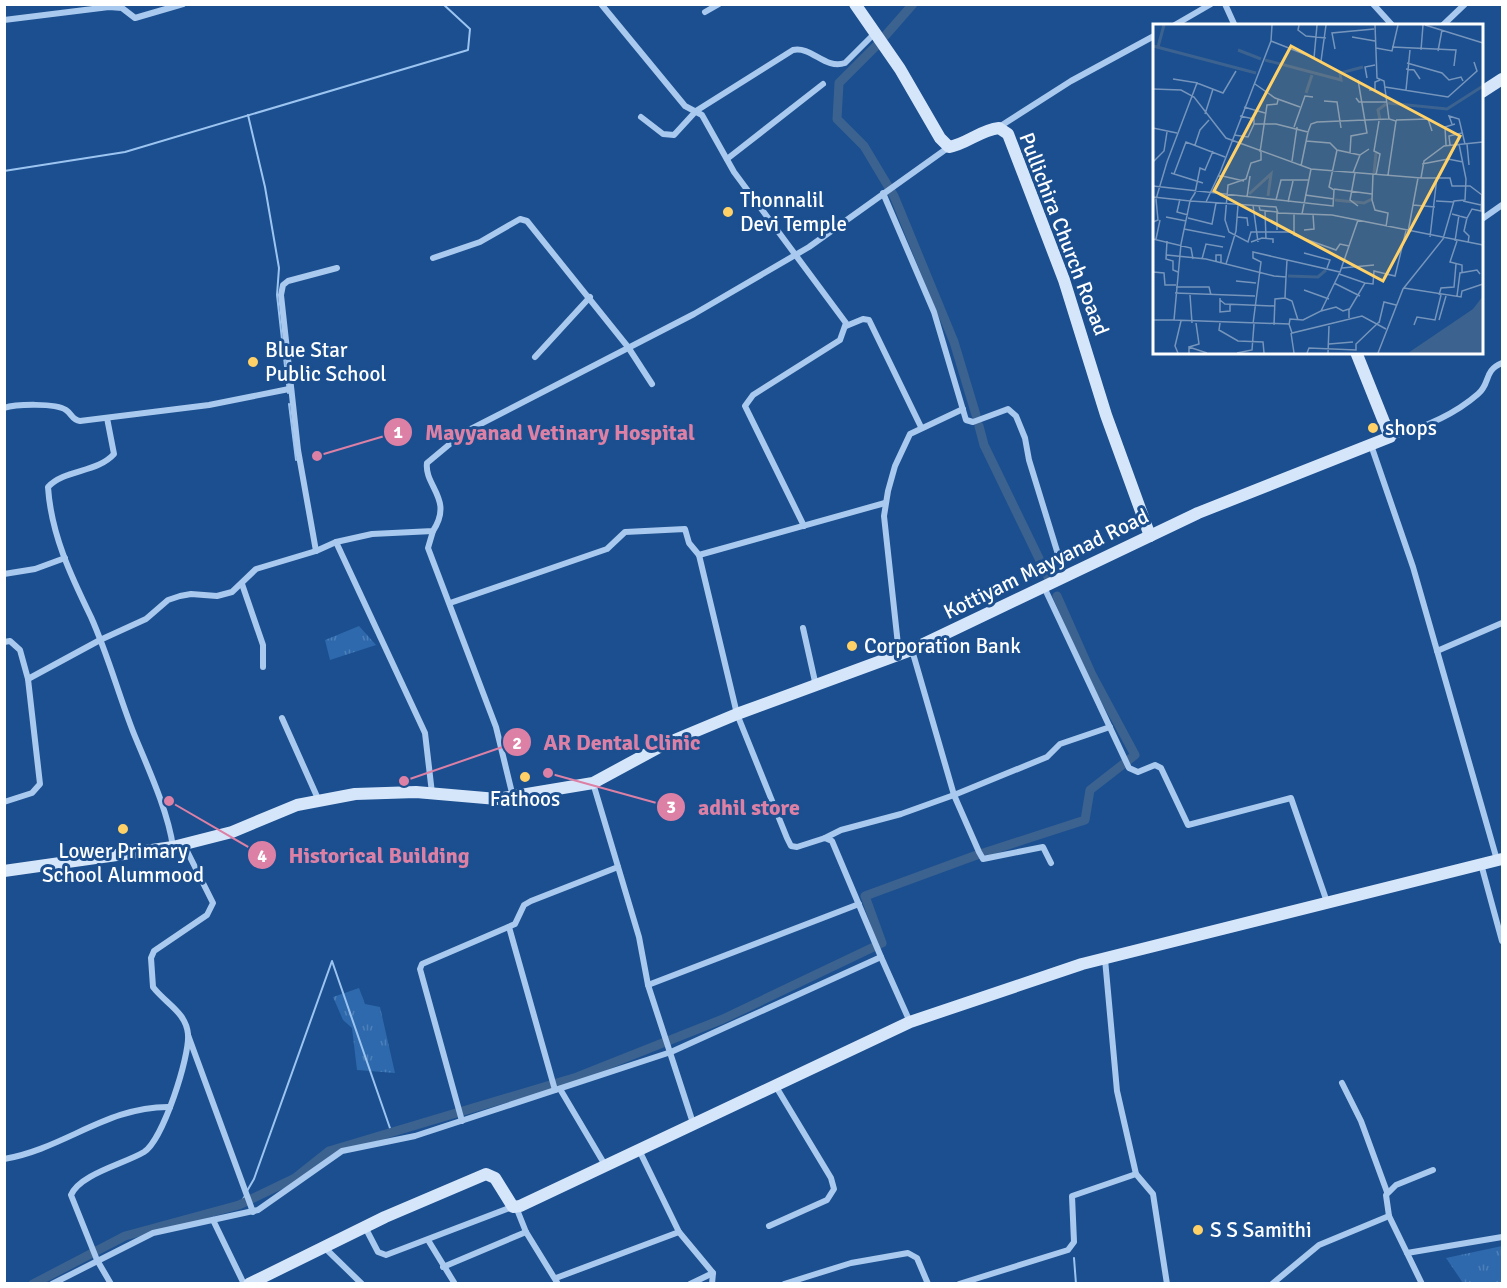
<svg xmlns="http://www.w3.org/2000/svg" width="1507" height="1288" font-family="Signika,sans-serif">
	<defs>
		<pattern id="park-tufts" width="24" height="20" patternUnits="userSpaceOnUse" patternTransform="scale(1.5)"><rect width="24" height="20" fill="#2e69ad"/><path d="M3 7l-1-3M5 7V3M7 7l1-3M15 17l-1-3M17 17v-4M19 17l1-3" fill="none" stroke="#4d80b9"/></pattern>
	</defs>
	<rect width="100%" height="100%" fill="#1b4f8f"/>
	<g fill="url(#park-tufts)">
		<polygon points="359,626 376,645 330,660 325,640"/>
		<polygon points="359,988 365,1004 380,1007 395,1073 357,1070 352,1028 343,1020 333,997"/>
		<polygon points="1502,1246 1502,1283 1463,1283 1446,1258"/>
	</g>
	<g fill="none" stroke-linecap="round" stroke-linejoin="round">
		<g stroke="#9cc4f0" stroke-width="2">
			<polyline points="248,115 265,187 279,268 277,295 288,393"/>
			<polyline points="4,171 125,152 468,50 470,29 443,4"/>
			<polyline points="289,404 296,460"/>
			<polyline points="247,1191 254,1179 332,961 391,1131"/>
			<polyline points="239,1205 245,1196"/>
			<polyline points="1074,1258 1076,1284"/>
		</g>
		<g stroke="#3c6290" stroke-width="9">
			<polyline points="885,36 913,4"/>
			<polyline points="877,45 839,83 837,119 864,146 894,196 954,342 976,415"/>
			<polyline points="979,426 984,445 1048,577"/>
			<polyline points="33,1284 125,1236 239,1205 295,1178 329,1151 577,1077 723,1019 882,943 865,896 974,856 1085,820 1090,790 1135,755 1092,675 1057,596"/>
		</g>
		<g stroke="#a9c9ee" stroke-width="6">
			<polyline points="601,4 685,106 702,115 734,172 846,323 840,340 753,395 745,406 804,526"/>
			<polyline points="1225,4 1235,26"/>
			<polyline points="1373,4 1393,26"/>
			<polyline points="705,12 719,4"/>
			<polyline points="4,20 109,7 122,8 135,18 183,4"/>
			<polyline points="1173,26 1211,4"/>
			<polyline points="1442,26 1465,4"/>
			<path d="M641,117l22,17 11,1 22,-24 97,-61c19,-4 32,20 52,13l30,-30"/>
			<polyline points="999,127 1071,81 1154,36"/>
			<polyline points="727,159 823,84"/>
			<polyline points="883,193 934,312 966,420 973,422 1008,409 1016,416 1025,438 1029,460 1065,577"/>
			<polyline points="1482,219 1502,205"/>
			<polyline points="433,258 480,242 520,219 527,221 628,347 652,384"/>
			<polyline points="846,326 863,319 869,320 921,427"/>
			<polyline points="535,357 590,297"/>
			<path d="M4,408c12,-4 52,-5 62,2 6,4 6,10 14,11l129,-16 80,-16"/>
			<path d="M107,418l7,36c-17,19 -49,15 -66,33 3,47 23,89 43,130 17,38 28,79 43,117 14,34 34,77 39,113"/>
			<path d="M1390,437c30,-8 64,-22 88,-43 13,-11 5,-23 24,-31"/>
			<polyline points="1371,445 1413,567 1497,860"/>
			<polyline points="433,531 428,548 496,727 513,797"/>
			<polyline points="336,542 425,733 432,793"/>
			<polyline points="316,551 298,450 281,295 283,285 288,281 337,268"/>
			<polyline points="4,574 35,569 65,558"/>
			<polyline points="242,584 263,645 263,667"/>
			<polyline points="1044,587 1129,768 1138,772 1155,765 1161,768 1188,825 1291,798 1327,902"/>
			<polyline points="450,603 607,549 625,532 685,529 689,543 699,555 885,503"/>
			<polyline points="803,628 816,686"/>
			<path d="M4,642l6,-1 10,9 8,29 72,-39 46,-21 22,-19 12,-4 11,-2 26,2 15,-4 24,-23 60,-18 20,-9 36,-8 61,-3c21,-32 -9,-45 -6,-68l36,-30 231,-119 115,-67 140,-100"/>
			<polyline points="912,650 954,795 979,852 983,859 1043,847 1051,863"/>
			<polyline points="1437,651 1502,623"/>
			<polyline points="899,654 884,516 888,491 895,466 910,434 963,409"/>
			<polyline points="282,718 319,801"/>
			<polyline points="593,783 639,937 648,985 693,1123"/>
			<polyline points="4,802 32,793 40,784 28,679"/>
			<polyline points="825,838 841,830 901,814 954,795 1047,757 1060,744 1110,727"/>
			<polyline points="1481,864 1502,941"/>
			<polyline points="509,927 555,1090"/>
			<polyline points="881,957 910,1022"/>
			<polyline points="1105,959 1117,1091 1136,1174 1153,1194 1167,1284"/>
			<polyline points="648,985 859,904"/>
			<polyline points="188,1035 253,1212"/>
			<polyline points="1342,1083 1361,1121 1387,1192"/>
			<polyline points="560,1089 605,1165"/>
			<polyline points="462,1121 420,969 422,964 515,924 524,905 531,901 618,867"/>
			<polyline points="639,1150 679,1232 713,1273 712,1284"/>
			<path d="M4,1159c60,-10 103,-53 166,-52"/>
			<polyline points="516,1207 526,1232 558,1284"/>
			<polyline points="213,1220 244,1284"/>
			<polyline points="769,1226 827,1200 834,1189 831,1178 775,1085"/>
			<polyline points="365,1227 378,1252 386,1255 512,1207"/>
			<polyline points="428,1240 455,1284"/>
			<polyline points="324,1247 362,1284"/>
			<polyline points="1407,1253 1389,1216 1386,1195 1396,1185 1433,1170"/>
			<polyline points="443,1267 526,1232"/>
			<polyline points="556,1278 679,1232"/>
			<polyline points="52,1284 153,1233 258,1210 342,1151 415,1136 671,1052 881,957 832,841 825,838 797,847 791,846 787,838 737,714 699,555"/>
			<path d="M111,1284l-14,-24 -26,-65c9,-21 53,-31 73,-43 19,-12 46,-96 44,-118 -2,-22 -23,-31 -35,-47l-2,-29 3,-7 53,-36 6,-12 -29,-58"/>
			<polyline points="690,1284 713,1273"/>
			<polyline points="784,1284 851,1263 908,1253 917,1258 928,1284"/>
			<polyline points="959,1284 1068,1250 1074,1242 1072,1196 1136,1174"/>
			<polyline points="1272,1284 1319,1245 1389,1216"/>
			<polyline points="1422,1284 1407,1253 1502,1237"/>
		</g>
		<g stroke="#d6e6fa" stroke-width="12">
			<path d="M855,4l45,65 40,69 9,9c18,-3 31,-17 50,-19l9,6 56,146 42,135 44,121"/>
			<polyline points="1482,92 1502,79"/>
			<polyline points="4,871 173,847 232,832 297,805 355,794 416,792 497,799 593,783 665,744 737,714 911,650 1198,513 1390,437 1356,352"/>
			<polyline points="249,1284 385,1217 486,1174 495,1178 513,1207 520,1206 910,1022 1082,964 1502,859"/>
		</g>
	</g>
	<g fill="#ffd166" stroke="#1b4f8f" stroke-width="2">
		<circle cx="728" cy="212" r="6"/>
		<circle cx="253" cy="362" r="6"/>
		<circle cx="1373" cy="428" r="6"/>
		<circle cx="852" cy="646" r="6"/>
		<circle cx="525" cy="777" r="6"/>
		<circle cx="123" cy="829" r="6"/>
		<circle cx="1198" cy="1230" r="6"/>
	</g>
	<g text-anchor="middle" dominant-baseline="central" stroke-width="6" stroke-linejoin="round" paint-order="stroke">
		<g font-size="21" fill="#fff" stroke="#1b4f8f" text-anchor="start">
			<text x="740" y="200">Thonnalil<tspan x="740" dy="24">Devi Temple</tspan></text>
			<text x="265" y="350">Blue Star<tspan x="265" dy="24">Public School</tspan></text>
			<text x="1385" y="428">shops</text>
			<text x="864" y="646">Corporation Bank</text>
			<text x="525" y="799" text-anchor="middle">Fathoos</text>
			<text x="123" y="851" text-anchor="middle">Lower Primary<tspan x="123" dy="24">School Alummood</tspan></text>
			<text x="1210" y="1230">S S Samithi</text>
		</g>
		<g font-size="21" fill="#fff" stroke="#1b4f8f">
			<text transform="translate(1064 234) rotate(69)">Pullichira Church Roaad</text>
			<text transform="translate(1046 564) rotate(-26)">Kottiyam Mayyanad Road</text>
		</g>
	</g>
	<g transform="translate(1153 24)">
		<rect width="330" height="330" fill="#1b4f8f"/>
		<path d="M330,272v57h-75l65,-44z" fill="#3c6290"/>
		<path fill="none" stroke="#3c6290" stroke-width="3" d="M0,22l103,27M5,23l6,-22M85,26l23,9M112,36l76,20 -1,-7 23,-6M153,69l6,-18M235,79l59,6 36,-23M227,96l-2,-10 8,-6M221,149l2,-20M96,170l22,-20 -3,22M182,176l29,3 8,-4M135,252l30,1 8,-7"/>
		<path fill="none" stroke="#7695bc" stroke-width="1.5" d="M119,1l-1,16 -50,129 -15,32 -16,-1 -9,43 -7,76 115,4 3,9 70,-17 24,13M146,1l-1,5 8,6 20,2M222,1l2,53 7,3 5,38 7,2 -8,54M272,1l58,18M199,13l23,4M118,17l43,17 3,-33M239,23l64,3 -2,16M223,24l16,3 6,-26M182,25l-3,-16 42,-4M268,26l2,-25M285,27l4,-21M168,37l5,-36M254,39l35,10 7,7 12,-3 2,4M253,45l8,1 6,9M214,54l-2,-11 10,-2M20,55l25,4M102,60l20,14 25,9M232,63l63,10 29,-26 -3,-9M0,65l28,1 13,7 32,41 85,31 110,9 3,-17 20,-15 39,-4M216,66h6v-8l5,-2M253,66l4,-40M203,74l3,4h28M171,77l13,1 4,26M91,83l21,6M52,90l8,-25M87,92l14,3v5h22l32,8 3,-8 6,-2 72,-3M243,96l32,-1 4,12M299,100l-3,-8 10,3 6,25M141,103l11,-31 8,1M0,104l24,5M81,111l14,2 6,-13M153,117l24,2 7,7 23,5M314,120l2,21M42,121l5,-15 9,-10M293,121l-1,-18 10,-3M297,121l-1,-9 13,-3M107,128l7,-47 10,-1 1,-4M108,128v8l-10,3 -5,16 -18,6 -3,35 4,12 19,10 3,-10h44M197,129l1,-17 16,-3 -9,-53M139,137l5,-34M0,138l11,-11 3,-19M269,140l26,-5 15,3M148,142l7,-34M18,149l32,10M200,149l7,-18 9,-6M202,149l-5,27 8,6M21,150l12,-32 39,15M220,150l-1,26 3,10 13,3 -2,14M65,151l26,6M223,151l4,-21 -6,-3 5,-30M268,154h29l2,8h18l12,9 -1,16 -9,-2 -5,9 -15,-4M0,162l180,20 1,-16 -5,-3 8,-37M181,165l38,5M42,169l5,-25 5,2 8,-19M152,171l29,4M0,173l37,4 5,-8M94,173l3,-21M27,175l-3,13 11,3M123,176l5,-20h28M283,177l18,1M310,177l18,4M53,178l70,5 2,6 54,2 151,30M135,178l5,-21M100,181l5,37M260,181l22,2M106,182l1,4 17,2M112,187l1,28M141,189v22l42,15 4,-6 9,2M149,190l9,-45M13,193l20,4M84,193l10,1 1,8M35,194l24,6 4,-21M314,194l-3,13 5,5 -1,7M0,198l5,-2 -2,-21 11,-37 30,-79 26,10 13,-22M31,205l41,8M124,206v-18M151,206l10,-1 -1,-15M255,208l10,-54M277,213l7,-60M0,215l38,9 2,11M3,215l4,-19M14,217l-1,18 7,2v9l5,2M302,217l4,-26M304,217l-7,21 12,3v7M98,218l11,-4 11,1v4M151,229l26,7 -3,8M14,231l39,4 68,17 12,1 1,-17M49,235l4,-15 17,3M63,238v-7h5v8M73,240l10,-33 2,-26M189,244l32,-3M0,248l11,1 1,12h11M186,250l26,9M133,253l-1,21 7,3 6,19M83,257l20,2M181,259l26,13M23,263h33l2,8M251,264l57,9 1,-6 21,-7M151,266l25,9M22,269l80,3M37,271l2,28M286,271l2,-7 13,-1 2,-23M304,272l3,-23 17,-3 3,4M67,274v14l10,-1v-6M67,276l5,4 50,2M168,287l15,-4 7,4 6,-2M196,294v-8l16,-27 8,1 1,-13 21,5 11,-45M0,296h21M286,296l7,-24M67,299l-1,7 19,11 25,1 1,11M226,299l5,-21 12,3M100,300l8,-62 -8,-4v-6l87,20 18,-52M121,301l1,-26 10,-1M136,301l1,-6 13,1 18,-9 19,-39M261,301l3,-8 18,3 6,-25M138,309l3,20M176,320l24,-2M36,323l10,-3 -3,-21M25,329l-3,-7 6,-25M36,329v-6l18,6M84,329l15,-3 2,-26M154,329l2,-5 47,2v-6l23,-22M175,329l1,-27M225,329l25,-64 40,-50 11,-38 11,-1 1,-21 -7,-35"/>
		<path fill="#ffd166" fill-opacity="0.15" stroke="#ffd166" stroke-width="3" d="M138,22l169,90 -77,145 -169,-90z"/>
		<rect width="330" height="330" fill="none" stroke="#fff" stroke-width="3"/>
	</g>
	<path fill="none" stroke="#dd80a5" stroke-width="2" d="M317 456L398 432M404 781L517 742M548 773L671 807M169 801L262 855"/>
	<g fill="#dd80a5" stroke="#1b4f8f" stroke-width="2">
		<circle cx="317" cy="456" r="6"/>
		<circle cx="404" cy="781" r="6"/>
		<circle cx="548" cy="773" r="6"/>
		<circle cx="169" cy="801" r="6"/>
		<circle cx="398" cy="432" r="15"/>
		<circle cx="517" cy="742" r="15"/>
		<circle cx="671" cy="807" r="15"/>
		<circle cx="262" cy="855" r="15"/>
	</g>
	<g font-size="18" text-anchor="middle" font-weight="bold" fill="#fff">
		<text x="398" y="438">1</text>
		<text x="517" y="749">2</text>
		<text x="671" y="813">3</text>
		<text x="262" y="862">4</text>
	</g>
	<g font-size="22" text-anchor="middle" font-weight="bold" fill="#dd80a5" stroke="#1b4f8f" stroke-width="6" stroke-linejoin="round" paint-order="stroke">
		<text x="560" y="440">Mayyanad Vetinary Hospital</text>
		<text x="622" y="750">AR Dental Clinic</text>
		<text x="749" y="815">adhil store</text>
		<text x="379" y="863">Historical Building</text>
	</g>
	<rect width="1507" height="1288" fill="none" stroke="#ffffff" stroke-width="12"/>
</svg>
